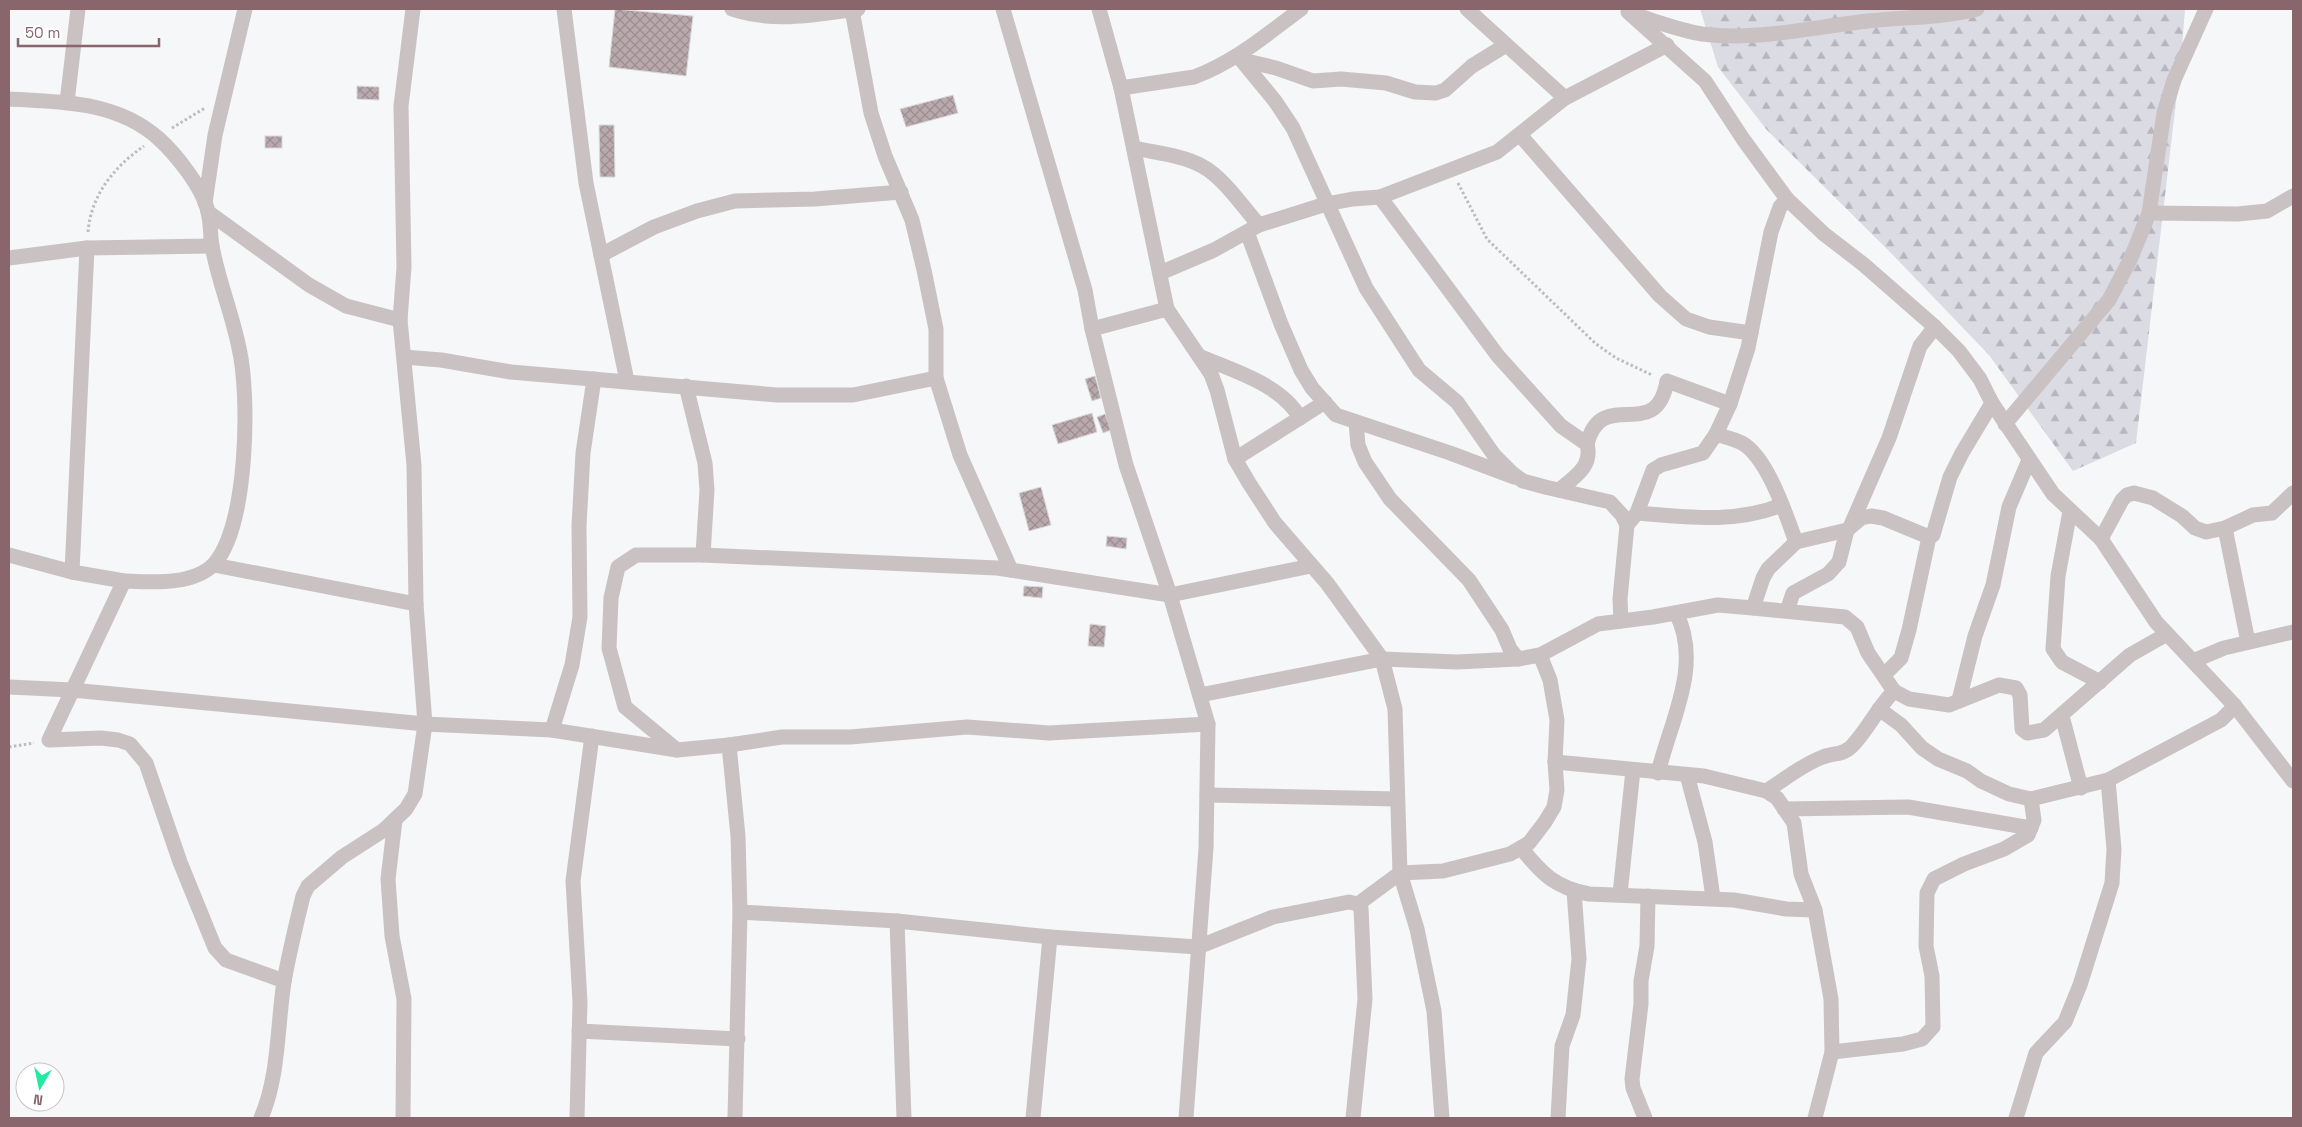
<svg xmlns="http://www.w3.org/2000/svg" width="2302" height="1127" font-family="'Space Grotesk',sans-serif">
	<defs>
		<pattern id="forest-firs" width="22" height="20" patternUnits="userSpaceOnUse" patternTransform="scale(1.25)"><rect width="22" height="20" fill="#dbdbe4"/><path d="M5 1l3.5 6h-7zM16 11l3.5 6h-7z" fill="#b7b5bd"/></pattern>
		<pattern id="building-cross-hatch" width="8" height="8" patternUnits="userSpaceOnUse" patternTransform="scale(1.25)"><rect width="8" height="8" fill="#b9a9ad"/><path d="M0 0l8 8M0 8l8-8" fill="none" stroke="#9c8d91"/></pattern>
	</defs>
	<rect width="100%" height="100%" fill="#f5f7f8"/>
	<polygon fill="url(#forest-firs)" points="1700,9 2185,9 2181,59 2136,443 2073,471 1989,355 1891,253 1766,129 1718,67"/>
	<g fill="url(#building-cross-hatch)" stroke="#d8d9da">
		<polygon points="615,9 693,16 686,76 609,67"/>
		<polygon points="357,86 379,87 379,100 357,99"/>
		<polygon points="953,95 958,113 906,127 900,109"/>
		<polygon points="599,125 614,125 615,177 600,177"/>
		<rect x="265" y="136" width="17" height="12"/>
		<polygon points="1095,376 1101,398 1092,401 1085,379"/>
		<polygon points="1092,413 1097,432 1058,444 1052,425"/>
		<polygon points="1105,414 1111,430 1103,433 1097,417"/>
		<polygon points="1041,487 1051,525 1029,531 1019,493"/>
		<polygon points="1107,536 1127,538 1126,549 1106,546"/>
		<polygon points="1024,586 1043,587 1042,598 1023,596"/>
		<polygon points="1090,624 1106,626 1104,647 1088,646"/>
	</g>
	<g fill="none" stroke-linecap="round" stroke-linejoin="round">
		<g stroke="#c1bbbc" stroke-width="3" stroke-dasharray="2.5 2.5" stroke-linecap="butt">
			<polyline points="172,128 205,108"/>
			<polyline points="1458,183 1487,239 1596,344 1616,358 1652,375"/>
			<path d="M88,232c3,-37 26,-65 56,-86"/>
			<polyline points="9,747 34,743"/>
		</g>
		<g stroke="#cac1c2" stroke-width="15">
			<polyline points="564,9 586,183 627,381"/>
			<path d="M732,9c41,14 84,6 126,0"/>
			<polyline points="1003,9 1085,290 1092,329 1126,465 1170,595 1208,724 1206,848 1186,1118"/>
			<polyline points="1099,9 1121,88 1167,309 1211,374 1217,390 1235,459 1249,483 1275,523 1327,583 1382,659 1395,709 1400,873 1417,929 1434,1011 1442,1118"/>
			<polyline points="1467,9 1565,98"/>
			<polyline points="852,10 871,113 885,156 912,220 924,270 936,329 936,378 960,455 1011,570"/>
			<polyline points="1628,12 1705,81 1743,139 1787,199 1824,234 1863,264 1935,327 1959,351 1980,379 1992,403 2053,494 2101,539 2156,622 2235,706 2293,781"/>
			<path d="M1636,15c22,7 43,15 66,19 57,7 110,-7 166,-13 37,-4 73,-3 109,-12"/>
			<polyline points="1238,56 1275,101 1293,128 1366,288 1419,370 1457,402 1494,455 1513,474 1523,481 1545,487 1610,502 1622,515 1627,525"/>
			<polyline points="1242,60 1276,68 1313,81 1341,79 1386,83 1415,92 1436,93 1445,90 1472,66 1506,45"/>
			<path d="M1121,88l73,-11c41,-15 73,-43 107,-68"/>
			<path d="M9,99c53,3 107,2 149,39 18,16 45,50 50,74 3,11 2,23 4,34 6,34 20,67 27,102 11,47 9,179 -25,216 -21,22 -64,18 -90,17l-75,159 52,-2 17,2 12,4 16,19 34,99 35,86 11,12 58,21"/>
			<polyline points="67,102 78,9"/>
			<polyline points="1520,135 1660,296 1686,319 1709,327 1751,333"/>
			<path d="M1134,148c22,5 48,7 68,18 22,12 40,40 57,59"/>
			<path d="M1380,197l118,159 63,70 26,18c6,22 -12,33 -28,46"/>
			<polyline points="205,203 215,135 245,9"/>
			<polyline points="208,212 309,285 346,306 400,320"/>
			<polyline points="2149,213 2238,214 2267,211 2293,196"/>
			<polyline points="1247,232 1281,324 1301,370 1312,388 1336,415 1450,453 1514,477"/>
			<polyline points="87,248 72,572 124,581"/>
			<polyline points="601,255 654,227 697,211 735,201 815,199 901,192"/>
			<polyline points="9,258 87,248 212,246"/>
			<polyline points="1160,273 1214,250 1259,225 1326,204 1353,199 1380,197 1497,152 1565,98 1667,45"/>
			<polyline points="1092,329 1167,309"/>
			<polyline points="404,357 441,360 511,372 777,395 853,395 936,378"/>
			<path d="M1201,357c33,14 81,28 99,61"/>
			<polyline points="1356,422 1358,445 1365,462 1390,499 1469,580 1502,630 1510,649 1518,659"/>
			<polyline points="2005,424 2109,300 2131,258 2149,213 2164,113 2174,80 2206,9"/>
			<path d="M1716,434c8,3 18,5 26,9 26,15 44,72 54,99"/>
			<path d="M1587,444c15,-59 69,1 80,-63l63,23"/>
			<polyline points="1235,459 1325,402"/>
			<polyline points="2070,511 2058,576 2053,649 2062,662 2100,682"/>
			<path d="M1637,513c49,4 98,11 145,-8"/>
			<polyline points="1851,525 1889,438 1920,346 1935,327"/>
			<polyline points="2225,528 2248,642"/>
			<polyline points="2101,539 2122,500 2127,495 2134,493 2153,498 2182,516 2195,528 2206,532 2225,528 2253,515 2272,513 2293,493"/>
			<polyline points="9,555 72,572"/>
			<polyline points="703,555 997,568 1170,595 1311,566"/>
			<polyline points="214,565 416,604"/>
			<polyline points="1753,608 1845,617 1857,627 1868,653 1894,691 1909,699 1949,705 1999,685 2016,688 2020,695 2022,729 2027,733 2044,730 2130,655 2167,634"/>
			<polyline points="1787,611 1793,593 1828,574 1839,562 1847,530"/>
			<polyline points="1621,621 1620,599 1627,525 1637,513 1653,470 1661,465 1703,453 1716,434 1730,404 1748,348 1771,232 1780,207 1787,199"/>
			<polyline points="2193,661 2224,648 2293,632"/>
			<polyline points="1884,675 1901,658 1909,630 1929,537"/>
			<polyline points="9,687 72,690 425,724 552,730 677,750 729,745 738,836 740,912 735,1118"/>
			<polyline points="1200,695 1382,659 1457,662 1518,659 1540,655 1598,624 1653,617 1718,605 1753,608 1763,578 1768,569 1796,542 1847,530 1861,518 1871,516 1883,518 1929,537 1933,535 1950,477 1962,453 1992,403"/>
			<polyline points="1959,700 1975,636 1993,585 2009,507 2029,460"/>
			<polyline points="1879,709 1901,725 1922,748 1938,759 1967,771 1981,781 2009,794 2031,799 2108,780 2221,720 2235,706"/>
			<polyline points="2062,716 2081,788"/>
			<polyline points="552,730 572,665 580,617 579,526 583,453 594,379"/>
			<polyline points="729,745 782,737 850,737 967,727 1049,733 1208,724"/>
			<polyline points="677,750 625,707 609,648 611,598 618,567 636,555 703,555 707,490 705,463 686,386"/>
			<polyline points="1555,762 1704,776 1766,791 1777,798 1794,823 1801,874 1815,910 1831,999 1832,1052 1815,1118"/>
			<path d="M1658,773c12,-51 45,-108 18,-160"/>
			<polyline points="1687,775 1705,842 1713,898"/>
			<path d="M1766,791c18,-11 37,-27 57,-34 10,-4 20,-2 28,-10 17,-17 26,-39 43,-56"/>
			<polyline points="1207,795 1397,799"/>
			<polyline points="1784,809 1908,807 2031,828"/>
			<polyline points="395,820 388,879 392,936 404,999 403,1118"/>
			<path d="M1522,849c20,25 34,39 67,45l145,6 52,9 29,1"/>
			<polyline points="1620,894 1633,770"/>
			<polyline points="740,912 897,921 1050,937 1198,947 1273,917 1349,902 1358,904 1400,873 1443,871 1510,854 1529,843 1545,822 1554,807 1557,790 1555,762 1557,720 1550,680 1540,655"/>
			<polyline points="897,921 904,1118"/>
			<polyline points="579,1031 738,1039"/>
			<polyline points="1832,1052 1903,1044 1922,1039 1933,1027 1932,976 1926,946 1927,893 1934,879 1964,864 2004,849 2028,835 2034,820 2031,799"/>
			<path d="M261,1118c18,-41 16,-91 23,-136 5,-29 12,-57 19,-86l5,-10 34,-29 42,-27 22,-21 9,-15 10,-70 -9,-120 -2,-139 -14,-145 4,-53 -3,-161 12,-97"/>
			<polyline points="577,1118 580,1002 573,881 592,736"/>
			<polyline points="1033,1118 1050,937"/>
			<polyline points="1353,1118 1365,999 1361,908 1358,904"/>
			<polyline points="1558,1118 1562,1046 1573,1015 1579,959 1574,891"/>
			<polyline points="1645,1118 1633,1088 1632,1079 1641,1004 1641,981 1647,946 1648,896"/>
			<polyline points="2016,1118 2036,1053 2065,1022 2080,985 2112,883 2114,849 2108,780"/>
		</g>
	</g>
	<rect width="2302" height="1127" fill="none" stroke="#88666b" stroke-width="20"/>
	<g transform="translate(40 1087) rotate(189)"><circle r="24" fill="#ffffff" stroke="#cfc2c4"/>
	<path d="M0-4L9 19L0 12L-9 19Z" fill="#23eaa3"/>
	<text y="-8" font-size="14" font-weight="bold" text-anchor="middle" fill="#88666b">N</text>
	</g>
	<path d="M18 38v8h141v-8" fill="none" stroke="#88666b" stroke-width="2.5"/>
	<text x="25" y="38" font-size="15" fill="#88666b" stroke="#ffffff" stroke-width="4" paint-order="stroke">50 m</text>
</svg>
